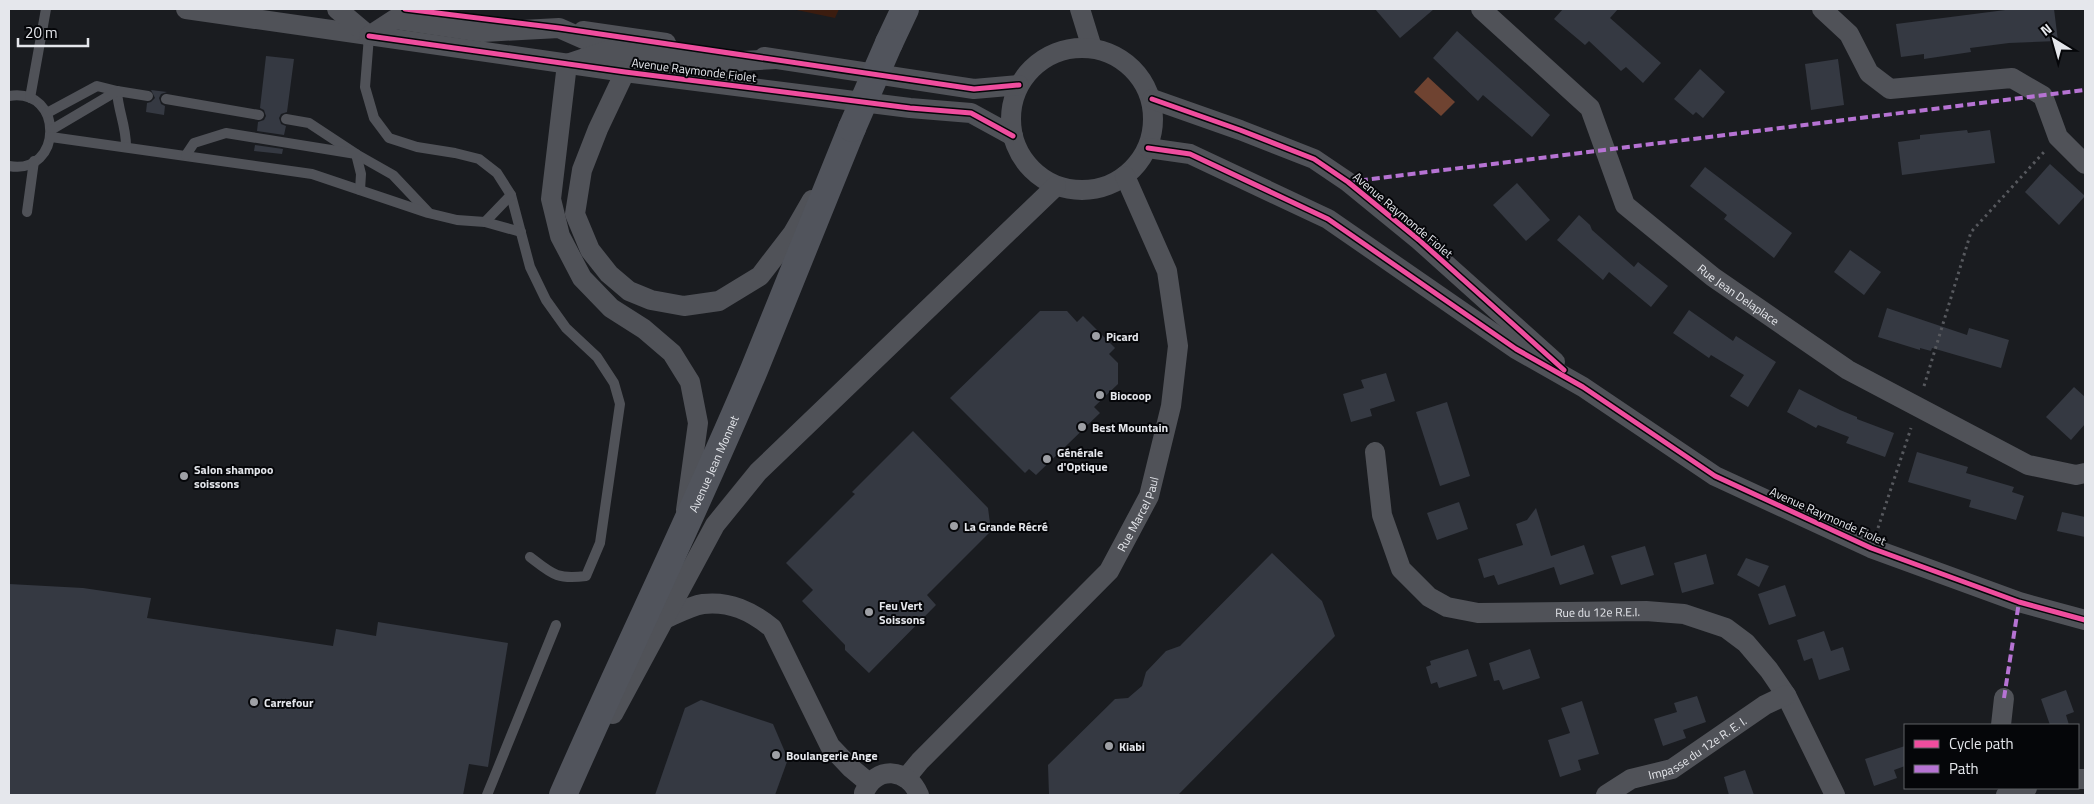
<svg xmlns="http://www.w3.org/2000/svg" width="2094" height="804" font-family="'Titillium Web',sans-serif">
	<rect width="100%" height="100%" fill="#1a1c20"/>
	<polygon fill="#3b1c0f" points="792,9 839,9 835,18"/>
	<polygon fill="#6f4331" points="1428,77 1455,102 1441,116 1414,92"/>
	<g fill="#353942">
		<polygon points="1375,9 1434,9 1400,38"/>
		<polygon points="1563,9 1618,9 1610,18 1661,63 1643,83 1626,67 1621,71 1589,41 1585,45 1554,19"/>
		<polygon points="2013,9 2054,9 2058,41 2009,43 1970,48 1971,52 1924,59 1924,54 1901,57 1896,24"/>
		<polygon points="1457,31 1550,115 1532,137 1483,95 1478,101 1433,58"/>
		<polygon points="266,56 294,59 287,112 281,114 279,118 281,124 286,126 284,135 257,131 258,122 264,120 266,116 264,110 260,108"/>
		<polygon points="1838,59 1844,105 1811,110 1805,64"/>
		<polygon points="1700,69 1725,92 1703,118 1696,112 1693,115 1674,99"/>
		<polygon points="151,90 167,92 161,94 159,98 161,104 165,106 164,115 146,112 147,103 151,102 155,98"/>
		<polygon points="1967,130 1968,133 1990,130 1995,163 1902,175 1898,142 1920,139 1920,135"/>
		<polygon points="255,145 283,149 282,154 254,151"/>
		<polygon points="2050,164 2085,196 2059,225 2025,192"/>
		<polygon points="1705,167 1792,233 1774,258 1724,219 1727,215 1690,186"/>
		<polygon points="1517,183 1550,220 1526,241 1493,205"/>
		<polygon points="1579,215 1590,225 1592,230 1634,267 1638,262 1668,286 1651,307 1609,272 1603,280 1557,240"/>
		<polygon points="1850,250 1881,272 1864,295 1834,272"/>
		<polygon points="1887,308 1967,335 1969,328 2009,340 2001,368 1932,348 1931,351 1920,348 1920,350 1878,337"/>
		<polygon points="1689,310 1733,341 1736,336 1776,362 1748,407 1730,396 1744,375 1711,355 1709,358 1673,333"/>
		<polygon points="1040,311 1067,311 1077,322 1083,316 1115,348 1109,354 1118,363 1118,384 1094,407 1100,413 1036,475 1029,469 1025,473 950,398"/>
		<polygon points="1386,373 1395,401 1370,409 1372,416 1351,422 1343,394 1364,388 1361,380"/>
		<polygon points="2074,387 2085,397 2085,424 2071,440 2046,417"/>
		<polygon points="1799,389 1840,410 1857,417 1857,419 1894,433 1885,457 1846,443 1849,437 1818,425 1816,428 1787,412"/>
		<polygon points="1447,402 1470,476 1440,486 1416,412"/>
		<polygon points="913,431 988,508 991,531 927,595 936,605 869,673 845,650 845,645 802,601 813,590 786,563 855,494 852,492"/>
		<polygon points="1917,452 1968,467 1966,473 2014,487 2012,492 2024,496 2016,520 1969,507 1971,500 1908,482"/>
		<polygon points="1459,502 1468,529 1437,540 1427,513"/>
		<polygon points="1536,508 1551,556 1584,545 1594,574 1560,585 1554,567 1498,585 1494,575 1484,578 1478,559 1523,545 1516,524 1527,520"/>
		<polygon points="2062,512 2085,517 2085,537 2057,531"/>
		<polygon points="1645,546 1654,575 1621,585 1611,556"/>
		<polygon points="1272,553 1322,601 1335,636 1178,795 1049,795 1048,765 1115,699 1128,698 1142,686 1146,672 1166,651 1180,646"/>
		<polygon points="1706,554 1714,584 1682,593 1674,563"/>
		<polygon points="1746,558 1769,566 1759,587 1737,575"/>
		<polygon points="9,584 83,588 151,598 147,618 333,646 336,629 376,636 378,622 508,643 488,767 469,764 463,795 9,795"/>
		<polygon points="1785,585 1796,616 1769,625 1758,594"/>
		<polygon points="1824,631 1831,651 1843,647 1850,670 1819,680 1812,658 1804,661 1797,640"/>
		<polygon points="1468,649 1477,676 1439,688 1437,682 1431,684 1426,667 1431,665 1430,661"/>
		<polygon points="1530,649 1540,678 1503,690 1499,680 1494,681 1489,663"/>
		<polygon points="2066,690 2074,712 2066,715 2069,725 2050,725 2041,699"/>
		<polygon points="1697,696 1706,722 1683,730 1686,738 1663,746 1654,719 1677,712 1674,703"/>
		<polygon points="701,700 773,724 788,759 775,795 655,795 685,708"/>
		<polygon points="1582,701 1599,754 1578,760 1581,770 1560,777 1548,740 1570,733 1561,708"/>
		<polygon points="1905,746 1905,766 1894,770 1897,778 1874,786 1865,759"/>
		<polygon points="1745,770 1754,795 1729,795 1724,777"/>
	</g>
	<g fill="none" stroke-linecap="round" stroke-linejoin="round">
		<g stroke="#57595e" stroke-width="3" stroke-dasharray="2.5 4" stroke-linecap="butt">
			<polyline points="1924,386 1971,232 2044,152"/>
			<polyline points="1878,528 1911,428"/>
		</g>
		<g stroke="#505258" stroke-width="10">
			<path d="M369,36l-4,51 9,31 15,20 28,9 38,6 24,6 18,14 14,22 19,72 16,33 20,28 31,29 17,26 6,21 -20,139 -14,33c-29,4 -34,-2 -56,-19"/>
			<path d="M9,96c56,-9 54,80 0,70"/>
			<polyline points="30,98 46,9"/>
			<polyline points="166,99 259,115"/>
			<path d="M47,113l50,-27 20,5c1,20 9,34 9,55"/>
			<polyline points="286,119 309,123 356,154 393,175 428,212"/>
			<polyline points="51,130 117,91 148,96"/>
			<polyline points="51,137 312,174 428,213 457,220 485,222 521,232"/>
			<polyline points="186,155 194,143 226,133 356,154 361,174 360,190"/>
			<polyline points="27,212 34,161"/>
			<polyline points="485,222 511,195"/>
			<polyline points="487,795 556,625"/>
		</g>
		<g stroke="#505258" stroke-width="20">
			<polyline points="186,9 625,72 910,108 971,113 1013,136"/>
			<polyline points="337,9 369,36"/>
			<polyline points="1080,9 1092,48"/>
			<path id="s1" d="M1481,9l109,99 35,97 88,72 135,93 180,95 48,10 9,-2"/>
			<polyline points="1822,9 1849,34 1869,73 1890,89 2012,78 2043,96 2058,137 2085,164"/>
			<polyline points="583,31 666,43"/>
			<polyline points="369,36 395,19 483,32 559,28 609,50 625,72 598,129 582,170 575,214 590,250 609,274 629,291 651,300 684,306 719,301 760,276 793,233 812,200"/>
			<circle cx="1082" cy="119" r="71"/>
			<polyline points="764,57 974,89 1019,85"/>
			<polyline points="1152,99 1240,130 1314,159 1348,182 1419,240 1555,362"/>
			<polyline points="1148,148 1190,154 1328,219 1516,349 1583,387 1715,476 1871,548 2019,602 2085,620"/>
			<path id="s2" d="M1375,452l7,63 19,54 28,28 18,10 31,6 168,-2 38,3 42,14 20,15 23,27 17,25 49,100"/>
			<polyline points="686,510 698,423 690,382 672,353 644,329 611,308 582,278 560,236 551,199 567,64 609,50 726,62 776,59"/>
			<path d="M662,620c12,-5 28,-14 41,-16 27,-3 48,7 69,24l58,118 21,22 18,15"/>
			<polyline points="613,714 715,525 758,472 1056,186"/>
			<polyline points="2001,725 2004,698"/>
			<path id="s3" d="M906,778l14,-17 189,-190 40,-75 22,-90 7,-60 -11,-75 -42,-95"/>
			<polyline points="2078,779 2085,779"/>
			<path d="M864,793c12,-28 44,-25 55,2"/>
			<path id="s4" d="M1606,795l25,-16 41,-10 93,-64 21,-10"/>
			<polyline points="2006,795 2027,788"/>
		</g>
		<g stroke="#51545c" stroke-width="28">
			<polyline points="889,43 905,9"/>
			<path id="s5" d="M563,795c62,-142 131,-282 191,-425 33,-80 65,-161 98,-242"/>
		</g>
		<polyline stroke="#51545c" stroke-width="28" points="852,128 889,43"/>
		<g stroke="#b673d3" stroke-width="4" stroke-dasharray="8 4" stroke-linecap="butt">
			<polyline points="1348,182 2085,90"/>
			<polyline points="2004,698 2019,602"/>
		</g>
		<g stroke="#050609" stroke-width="8">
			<g id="cycleway">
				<polyline points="405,9 559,28 974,89 1019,85"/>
				<polyline points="369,36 625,72 910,108 971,113 1013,136"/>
				<polyline points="1152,99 1240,130 1314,159 1348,182 1419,240 1564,370"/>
				<polyline points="1148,148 1190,154 1328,219 1516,349 1583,387 1715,476 1871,548 2019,602 2085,620"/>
			</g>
		</g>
		<use href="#cycleway" stroke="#ef4d9e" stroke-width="5"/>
	</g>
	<g fill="#9ea0a5" stroke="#050609" stroke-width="2">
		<circle cx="1096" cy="336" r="5"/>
		<circle cx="1100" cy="395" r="5"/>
		<circle cx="1082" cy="427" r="5"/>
		<circle cx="1047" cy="459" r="5"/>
		<circle cx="184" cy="476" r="5"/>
		<circle cx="954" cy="526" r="5"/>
		<circle cx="869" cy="612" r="5"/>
		<circle cx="254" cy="702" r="5"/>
		<circle cx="1109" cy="746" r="5"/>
		<circle cx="776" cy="755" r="5"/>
	</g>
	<g text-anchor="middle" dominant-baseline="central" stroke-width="4" stroke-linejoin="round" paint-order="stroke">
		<g font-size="12" fill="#e5e7ec" stroke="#050609">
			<text transform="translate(694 70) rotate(7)">Avenue Raymonde Fiolet</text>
			<text transform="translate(1403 215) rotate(40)">Avenue Raymonde Fiolet</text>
			<text stroke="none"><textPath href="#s1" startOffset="395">Rue Jean Delaplace</textPath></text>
			<text stroke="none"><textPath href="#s5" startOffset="364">Avenue Jean Monnet</textPath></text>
			<text stroke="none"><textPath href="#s3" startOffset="354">Rue Marcel Paul</textPath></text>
			<text transform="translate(1828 516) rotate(24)">Avenue Raymonde Fiolet</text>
			<text stroke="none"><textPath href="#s2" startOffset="332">Rue du 12e R.E.I.</textPath></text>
			<text stroke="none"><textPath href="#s4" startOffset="104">Impasse du 12e R. E. I.</textPath></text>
		</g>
		<g font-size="12" font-weight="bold" fill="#e5e7ec" stroke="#050609" text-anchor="start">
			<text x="1106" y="336">Picard</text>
			<text x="1110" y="395">Biocoop</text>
			<text x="1092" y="427">Best Mountain</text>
			<text x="1057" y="452">Générale<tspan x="1057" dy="14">d'Optique</tspan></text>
			<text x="194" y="469">Salon shampoo<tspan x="194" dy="14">soissons</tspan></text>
			<text x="964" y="526">La Grande Récré</text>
			<text x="879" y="605">Feu Vert<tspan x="879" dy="14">Soissons</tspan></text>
			<text x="264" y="702">Carrefour</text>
			<text x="1119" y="746">Kiabi</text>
			<text x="786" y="755">Boulangerie Ange</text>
		</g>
	</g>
	<rect width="2094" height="804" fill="none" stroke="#e5e7ec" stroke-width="20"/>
	<rect x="1904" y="724" width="175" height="65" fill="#050609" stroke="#5f6064"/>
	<rect x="1914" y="740" width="25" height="8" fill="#ef4d9e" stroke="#5f6064"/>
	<text x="1949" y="749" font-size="15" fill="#e5e7ec">Cycle path</text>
	<rect x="1914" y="765" width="25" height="8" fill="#b673d3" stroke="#5f6064"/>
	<text x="1949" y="774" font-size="15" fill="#e5e7ec">Path</text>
	<g transform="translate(2054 40) rotate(323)" stroke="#050609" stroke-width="4" paint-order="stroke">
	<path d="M0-4L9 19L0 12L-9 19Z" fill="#e5e7ec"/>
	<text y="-8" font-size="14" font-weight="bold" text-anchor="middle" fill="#e5e7ec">N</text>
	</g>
	<path d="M18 38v8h70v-8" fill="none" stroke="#e5e7ec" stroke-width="2.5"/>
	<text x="25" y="38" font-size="15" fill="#e5e7ec" stroke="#050609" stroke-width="4" paint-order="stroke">20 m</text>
</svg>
